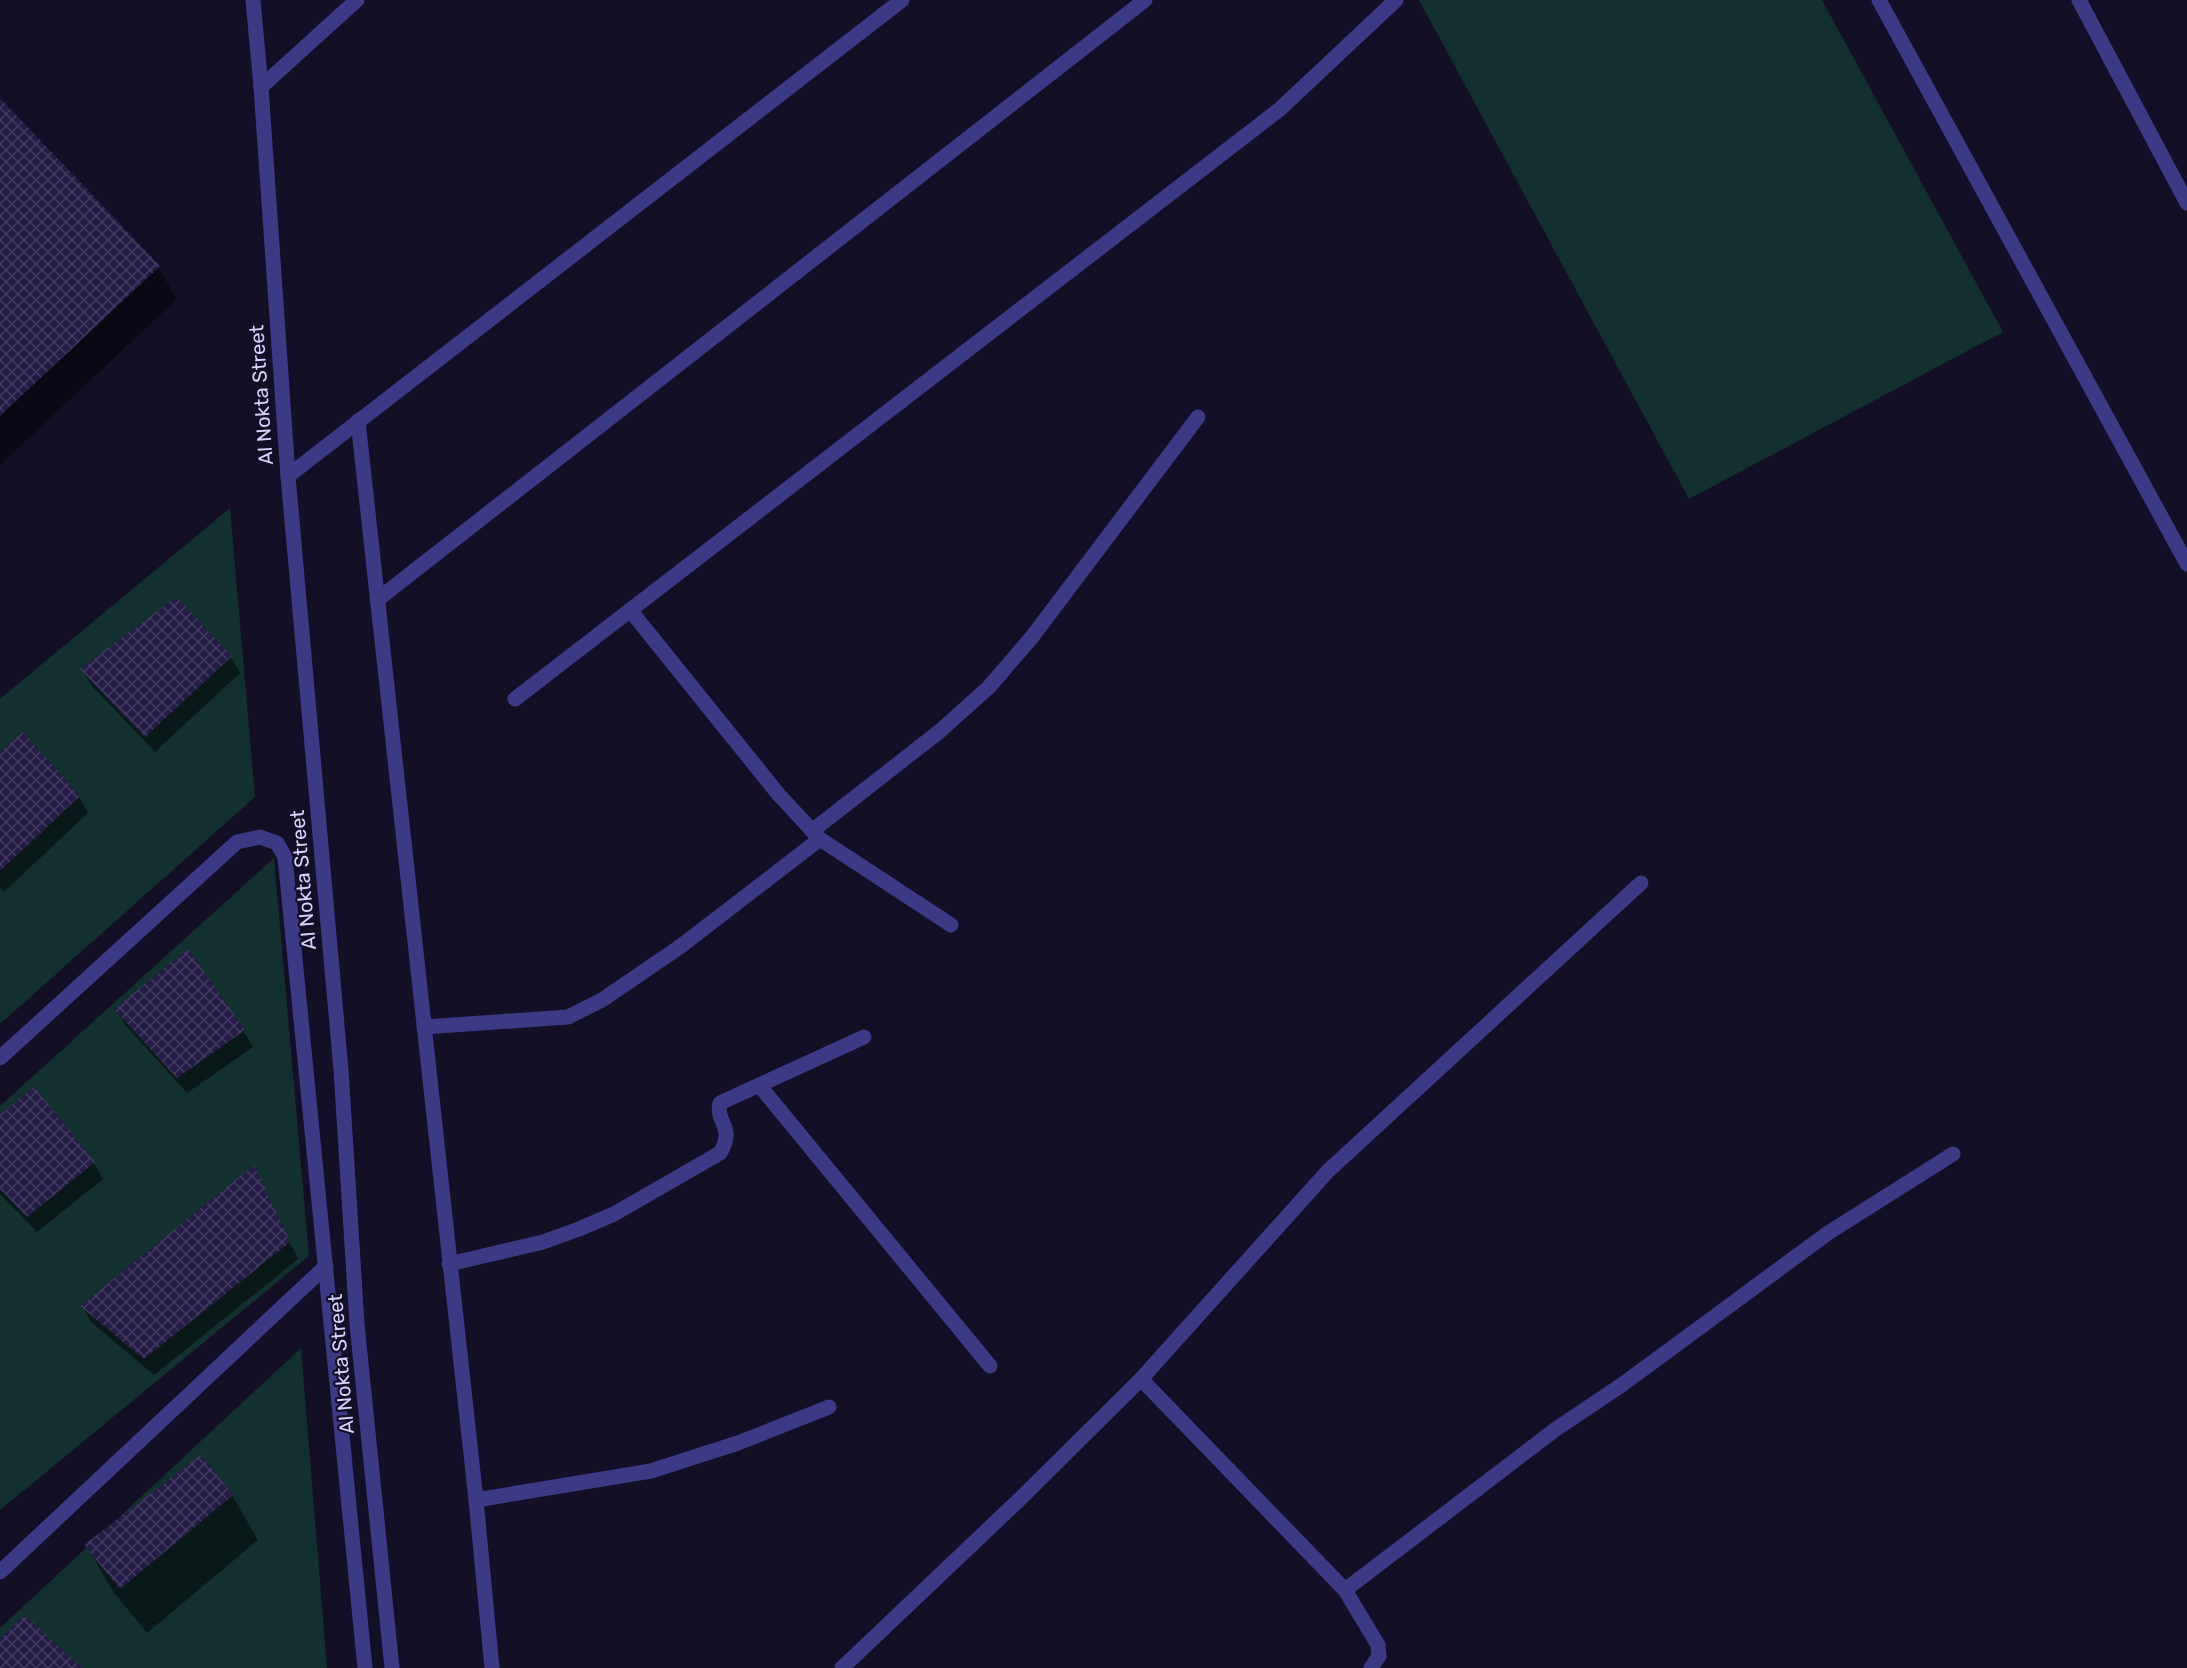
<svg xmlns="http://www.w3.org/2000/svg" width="2187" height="1668" font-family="Rubik,sans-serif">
	<defs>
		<pattern id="building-cross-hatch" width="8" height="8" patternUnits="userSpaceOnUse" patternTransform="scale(1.5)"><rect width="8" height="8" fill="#241b47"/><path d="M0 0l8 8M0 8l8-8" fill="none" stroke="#433b63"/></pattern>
	</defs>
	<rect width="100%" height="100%" fill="#130f26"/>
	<g fill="#12302f">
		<polygon points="1419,0 1822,0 2003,332 1689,499"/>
		<polygon points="230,508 255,797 0,1024 0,699"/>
		<polygon points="274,858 309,1256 0,1510 0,1106"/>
		<polygon points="301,1348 327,1668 0,1668 0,1628"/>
	</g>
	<g fill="#0007">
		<polygon points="0,100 158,267 177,299 0,465"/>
		<polygon points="231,657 240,673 155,752 91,685 82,669"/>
		<polygon points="22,734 79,797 88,813 4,892 0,888 0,754"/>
		<polygon points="116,1009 243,1031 253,1047 187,1093 125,1025"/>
		<polygon points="0,1116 94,1163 103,1179 37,1232 0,1194"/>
		<polygon points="254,1167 298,1259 154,1375 91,1322 82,1306"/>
		<polygon points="232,1495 258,1540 147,1633 112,1590 86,1545"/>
	</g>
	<g fill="url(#building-cross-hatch)">
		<polygon points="0,98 160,266 0,416"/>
		<polygon points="176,597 232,656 145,737 80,669"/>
		<polygon points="23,732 80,796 0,871 0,752"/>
		<polygon points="188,949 245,1030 177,1078 114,1009"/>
		<polygon points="34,1087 95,1162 27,1217 0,1189 0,1115"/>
		<polygon points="254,1165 290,1242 144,1359 80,1306"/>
		<polygon points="201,1455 233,1495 120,1589 84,1545"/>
		<polygon points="24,1615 78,1664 82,1668 0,1668 0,1639"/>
	</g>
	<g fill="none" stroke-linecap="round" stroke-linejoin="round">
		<g stroke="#3d3a85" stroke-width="15">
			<polyline points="1879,0 2187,564"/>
			<polyline points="2079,0 2187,203"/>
			<polyline points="0,1058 237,842 260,837 277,843 285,857 365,1668"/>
			<polyline points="0,1572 326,1266"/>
		</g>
		<g stroke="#3d3a85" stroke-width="15">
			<polyline points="253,0 261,87 288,476 341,1070 357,1324 392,1668"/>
			<polyline points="261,87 357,0"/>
			<polyline points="358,421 476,1500 492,1668"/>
			<polyline points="288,476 902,0"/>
			<polyline points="377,600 1145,0"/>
			<polyline points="630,610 779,795 820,839 951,925"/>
			<polyline points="515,699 1280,109 1396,0"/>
			<polyline points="812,831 940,731 989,687 1032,637 1198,417"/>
			<polyline points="424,1027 568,1017 602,1000 681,946 820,839"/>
			<polyline points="759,1085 990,1366"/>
			<path d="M449,1264l94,-22 36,-13 35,-15 106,-61c16,-26 -5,-30 0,-50l144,-66"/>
			<polyline points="1141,1379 1345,1590 1378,1645 1379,1656 1371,1668"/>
			<polyline points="476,1500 651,1471 738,1443 829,1407"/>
			<polyline points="1345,1590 1556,1429 1623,1384 1828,1233 1953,1154"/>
			<polyline points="842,1668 1022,1497 1141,1379 1328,1171 1641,883"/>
		</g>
	</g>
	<g text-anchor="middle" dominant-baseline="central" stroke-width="4.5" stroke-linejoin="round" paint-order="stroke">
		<g font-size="20" fill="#d9d4ff" stroke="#130f26">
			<text transform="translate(261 395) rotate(-94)">Al Nokta Street</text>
			<text transform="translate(303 880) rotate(-95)">Al Nokta Street</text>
			<text transform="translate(341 1364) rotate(-95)">Al Nokta Street</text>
		</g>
	</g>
</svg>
